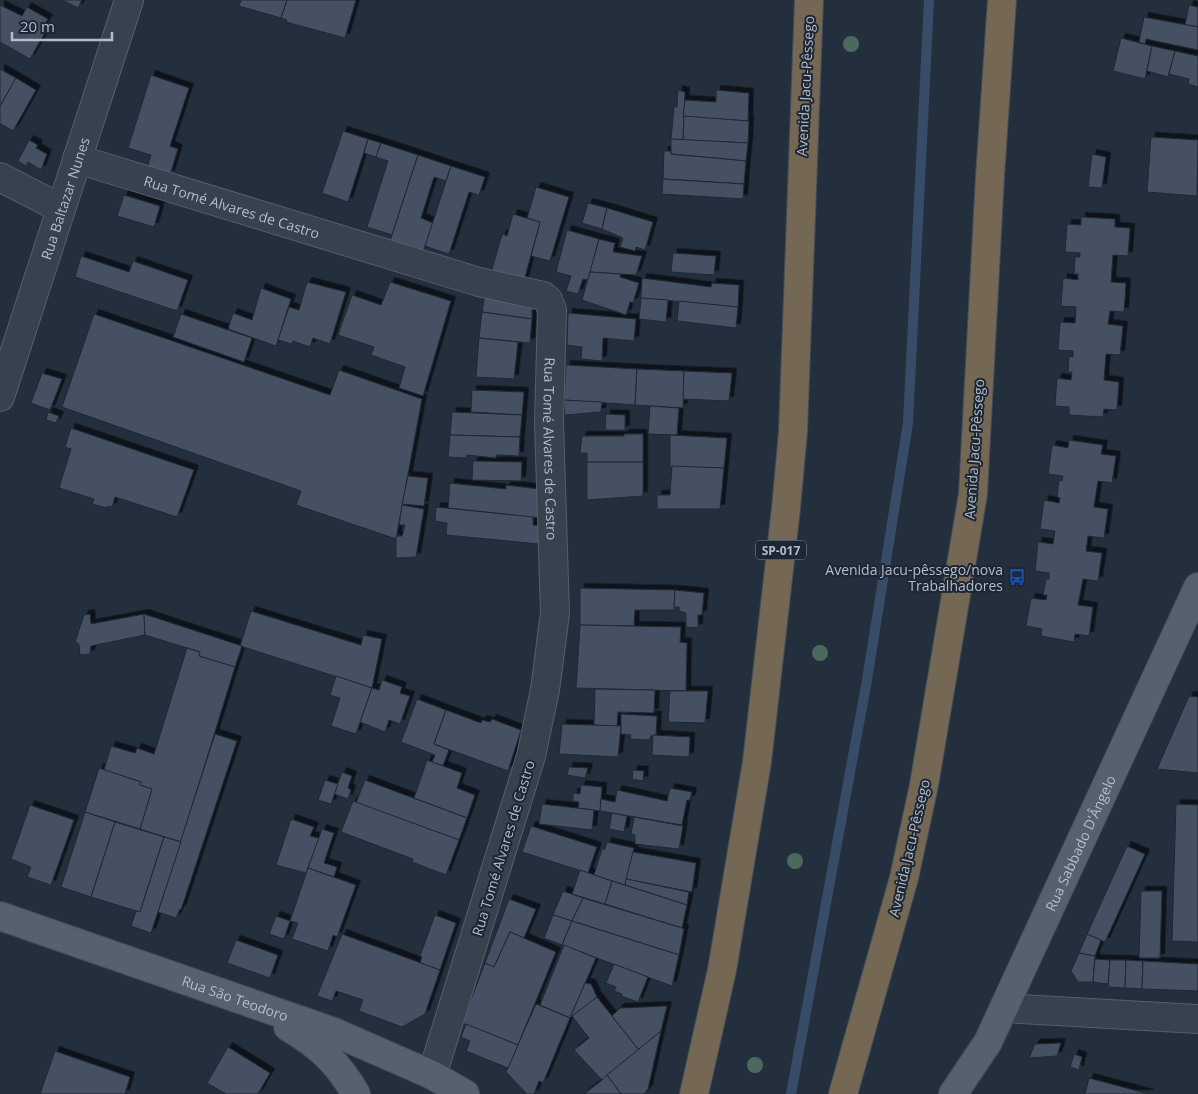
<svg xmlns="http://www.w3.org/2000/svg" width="1198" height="1094" font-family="'Open Sans',sans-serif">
	<defs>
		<filter id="shadow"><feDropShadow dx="4.5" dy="-4.5" stdDeviation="0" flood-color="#0009"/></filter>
	</defs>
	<rect width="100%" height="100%" fill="#242f3e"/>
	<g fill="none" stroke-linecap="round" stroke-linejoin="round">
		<polyline stroke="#394c67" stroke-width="10" points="791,1094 867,680 908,423 929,0"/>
	</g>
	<g fill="#455162" stroke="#1f2835" filter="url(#shadow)">
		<polygon points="62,0 82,0 78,8"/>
		<polygon points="241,0 287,0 281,18 239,6"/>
		<polygon points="287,0 356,0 345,38 286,22 287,20 281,18"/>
		<polygon points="0,5 22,16 27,7 48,19 43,27 47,29 30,59 0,42"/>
		<polygon points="1189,5 1198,7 1198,27 1185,25"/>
		<polygon points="1144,17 1198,27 1198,50 1146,39 1145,44 1139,42"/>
		<polygon points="1121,38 1152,46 1145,79 1113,71"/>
		<polygon points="1152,46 1175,51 1168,77 1147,71"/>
		<polygon points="1175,51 1198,56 1198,87 1188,84 1189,79 1169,74"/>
		<polygon points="0,69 16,78 0,106"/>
		<polygon points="151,75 189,88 170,146 178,149 170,175 147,169 151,155 128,148"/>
		<polygon points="16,78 36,90 13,131 1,124 0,126 0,106"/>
		<polygon points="678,90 685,92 683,140 671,139 674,107 677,107"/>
		<polygon points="716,90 749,93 748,121 683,117 685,100 716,102"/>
		<polygon points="684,116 749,121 748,143 683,140"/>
		<polygon points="343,131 368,139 348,202 322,193"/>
		<polygon points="1151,137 1198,140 1197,196 1147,192"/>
		<polygon points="368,139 381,143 376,157 364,153"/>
		<polygon points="671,139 748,143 746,161 671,154"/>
		<polygon points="29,140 38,145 36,148 47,154 41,170 28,162 26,166 18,161"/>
		<polygon points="381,143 418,155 392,235 367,227 388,161 376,157"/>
		<polygon points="664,151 670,151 671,154 746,161 744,184 663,179"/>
		<polygon points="1092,154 1106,157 1102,188 1088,187"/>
		<polygon points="418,155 451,166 446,181 434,177 421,218 433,223 423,252 390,241"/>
		<polygon points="451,166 485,177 479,195 469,192 449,254 425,246"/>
		<polygon points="663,179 744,184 743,199 662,194"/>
		<polygon points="536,187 569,197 550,261 531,256 540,222 527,218"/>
		<polygon points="124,195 160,206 154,227 117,216"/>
		<polygon points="588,203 607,208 602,229 582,223"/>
		<polygon points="607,208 653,222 645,250 636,247 635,251 620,247 623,238 602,229"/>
		<polygon points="513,214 540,222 524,281 491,273 502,234 507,236"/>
		<polygon points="1081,217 1115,219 1115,227 1130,228 1128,256 1113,255 1111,282 1126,283 1124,312 1110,311 1108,324 1123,326 1120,355 1106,354 1104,380 1119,382 1117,410 1104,409 1103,417 1069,415 1069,407 1055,406 1057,378 1071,380 1072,372 1068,372 1069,356 1073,357 1073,351 1058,350 1060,322 1075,323 1076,307 1061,306 1063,278 1078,280 1078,274 1074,274 1075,257 1080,257 1080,253 1065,252 1067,224 1081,225"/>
		<polygon points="567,230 599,239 588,280 583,279 578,294 566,291 571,276 556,272"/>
		<polygon points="599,239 615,243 613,252 642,256 636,275 590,272"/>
		<polygon points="673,253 716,256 714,275 671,272"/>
		<polygon points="81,256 129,272 133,261 188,280 177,311 75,277"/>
		<polygon points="590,272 621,274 620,277 639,283 633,303 630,302 626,315 582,300"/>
		<polygon points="642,278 711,287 712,283 739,285 738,307 641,298"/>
		<polygon points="307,282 346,292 330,344 313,338 310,347 293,341 292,344 278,340 289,307 299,310"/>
		<polygon points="390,282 451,301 423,396 399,388 405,367 371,355 374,347 338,335 352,295 381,305"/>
		<polygon points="261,288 291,299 276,346 228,329 233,313 252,320"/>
		<polygon points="485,294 532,301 532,319 482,312"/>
		<polygon points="641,298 668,300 666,322 639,319"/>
		<polygon points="679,301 738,307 736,328 677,321"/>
		<polygon points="482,312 532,319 530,343 479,338"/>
		<polygon points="568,313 636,319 634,341 603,338 602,361 581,359 582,347 567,345"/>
		<polygon points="94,314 330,395 339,370 422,399 396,539 296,505 301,491 62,407"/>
		<polygon points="181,314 252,338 244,362 173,337"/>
		<polygon points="479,338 518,342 514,379 476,377"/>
		<polygon points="566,365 637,369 635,405 564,400"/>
		<polygon points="637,369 684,371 683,408 635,405"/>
		<polygon points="684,371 732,373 729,401 683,399"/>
		<polygon points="42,373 62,379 50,410 31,403"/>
		<polygon points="472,390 524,392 522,415 471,412"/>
		<polygon points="564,400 602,402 601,412 565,415"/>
		<polygon points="650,406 679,408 677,435 648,434"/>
		<polygon points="48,412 59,416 56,423 46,420"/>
		<polygon points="452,412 522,415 520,437 450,435"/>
		<polygon points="606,414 625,415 625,430 605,430"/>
		<polygon points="71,428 194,470 177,517 115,497 112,507 108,506 107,508 92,504 94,499 59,488 71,449 65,447"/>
		<polygon points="624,434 643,434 643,462 587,462 587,453 580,453 582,436 624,436"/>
		<polygon points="450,435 520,437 519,456 496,455 496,458 467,455 466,458 448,457"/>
		<polygon points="670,435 727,438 724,468 670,467"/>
		<polygon points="1069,440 1103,445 1101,454 1116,456 1112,483 1098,481 1094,507 1108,509 1104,538 1088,536 1086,551 1102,553 1098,581 1083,579 1078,605 1093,607 1089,636 1075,634 1074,642 1041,636 1042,629 1026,626 1031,598 1046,600 1047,595 1043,595 1046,579 1049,579 1049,573 1035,571 1038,542 1053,544 1055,531 1040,529 1044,500 1059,503 1060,498 1057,497 1059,480 1062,481 1063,476 1048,474 1052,445 1068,448"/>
		<polygon points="473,461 522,462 521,481 472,480"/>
		<polygon points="587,462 643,462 643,496 587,500"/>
		<polygon points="672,466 724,468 720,509 657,509 657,495 670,495"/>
		<polygon points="408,476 428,478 424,506 402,504"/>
		<polygon points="450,483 506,489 506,485 539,489 540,518 448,508"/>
		<polygon points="402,505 424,509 416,557 396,558 396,536 402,536 405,525 399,525"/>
		<polygon points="436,507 533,517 533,525 539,526 539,544 446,535 447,523 435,521"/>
		<polygon points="580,588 675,590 674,610 635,610 634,626 580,625"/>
		<polygon points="675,590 704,593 702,615 698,615 698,628 686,627 686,613 679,611 679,607 674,607"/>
		<polygon points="251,611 361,645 363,635 382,639 372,688 240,646"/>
		<polygon points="90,614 91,624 144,614 145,635 91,646 90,654 80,655 79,644 75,642 84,615"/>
		<polygon points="144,614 242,646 235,667 199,656 200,652 145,635"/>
		<polygon points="580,625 681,627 680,642 687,643 686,691 576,688"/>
		<polygon points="187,648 200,652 199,656 235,667 181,842 140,829 152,789 140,785 141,782 104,770 111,746 135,753 137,748 154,754"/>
		<polygon points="336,676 372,688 356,734 331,726 340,698 330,695"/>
		<polygon points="382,680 402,687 400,693 410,696 400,724 389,720 385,732 360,722 372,688 379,690"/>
		<polygon points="595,689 655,690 654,713 618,712 617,727 594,725"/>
		<polygon points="670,691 708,691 705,723 668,722"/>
		<polygon points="1189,696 1198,697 1198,773 1157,769"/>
		<polygon points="417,699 446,710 434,744 449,750 443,766 432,762 435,755 401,742"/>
		<polygon points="446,710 481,723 482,720 490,722 492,719 521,730 508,771 434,744"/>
		<polygon points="621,714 657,716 656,735 651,736 650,740 630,739 631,735 621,734"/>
		<polygon points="562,724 621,726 618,757 559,754"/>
		<polygon points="215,734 237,741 181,910 180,909 176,918 158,912"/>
		<polygon points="653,735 690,737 689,757 652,755"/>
		<polygon points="427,760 462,773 457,788 475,795 467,818 414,798"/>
		<polygon points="569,767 588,768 585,778 567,775"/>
		<polygon points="99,768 141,782 140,785 152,789 140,829 85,812"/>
		<polygon points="633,770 644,771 643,781 632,779"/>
		<polygon points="342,772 352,776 348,788 351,790 348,799 334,794"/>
		<polygon points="325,780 338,784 331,804 318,800"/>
		<polygon points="365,780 467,818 459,840 356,803"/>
		<polygon points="581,785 602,787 600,811 578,808 579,802 573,801 573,793 580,794"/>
		<polygon points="670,788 692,792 690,800 687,800 682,825 600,811 601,799 615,802 617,790 667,801"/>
		<polygon points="353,801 459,840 446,875 412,862 413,859 341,832"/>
		<polygon points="542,804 594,810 592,830 539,824"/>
		<polygon points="1176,804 1198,805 1198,942 1172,941"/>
		<polygon points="30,805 74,820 51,885 27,877 31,867 11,859"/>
		<polygon points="85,812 115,822 91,897 61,887"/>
		<polygon points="612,813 627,816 624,832 609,829"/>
		<polygon points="634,817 683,826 679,849 635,844 635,835 631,834"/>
		<polygon points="291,819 314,827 310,836 319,838 306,873 276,865"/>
		<polygon points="115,822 164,837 140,912 91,897"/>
		<polygon points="531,826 597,847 588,873 522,852"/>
		<polygon points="322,829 334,833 324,863 337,867 334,877 308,868"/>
		<polygon points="164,837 181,842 151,933 131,926 136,911 140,912"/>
		<polygon points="607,842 634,848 625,885 594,875 602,849 605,849"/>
		<polygon points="1127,846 1145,854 1105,942 1087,934"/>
		<polygon points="633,852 696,863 692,892 626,879"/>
		<polygon points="308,868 356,885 337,937 333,935 328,951 292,939 298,923 290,921"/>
		<polygon points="580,870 612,881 605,904 572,894"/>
		<polygon points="626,879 689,892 687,905 625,885"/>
		<polygon points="612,881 687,905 682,928 605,904"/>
		<polygon points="563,891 583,898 572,921 553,915"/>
		<polygon points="1141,891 1162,891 1160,958 1139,958"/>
		<polygon points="583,898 682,928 684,929 679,955 572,921"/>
		<polygon points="509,899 536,909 524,938 510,932 494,967 485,963"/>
		<polygon points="435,915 456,923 440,970 420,963 422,957 420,956"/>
		<polygon points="553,915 572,921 562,945 544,938"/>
		<polygon points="276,916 290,921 284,939 269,934"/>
		<polygon points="572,921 679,955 672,986 562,945"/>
		<polygon points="510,932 556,952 518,1045 462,1023 485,963 494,967"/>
		<polygon points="342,934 440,970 425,1014 402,1027 359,1011 363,1000 336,991 332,1001 317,996"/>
		<polygon points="1087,934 1101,940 1095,956 1079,953"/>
		<polygon points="236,940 278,955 270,978 227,963"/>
		<polygon points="564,945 596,958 570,1018 540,1005"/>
		<polygon points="1079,953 1095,956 1093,982 1078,982 1071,971"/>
		<polygon points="1095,959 1110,960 1108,984 1093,982"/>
		<polygon points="1110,960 1126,960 1125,988 1108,987"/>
		<polygon points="1126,960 1143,961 1142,989 1125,988"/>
		<polygon points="1143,961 1198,964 1198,991 1142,989"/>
		<polygon points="614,964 648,977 638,1002 621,996 622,994 614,991 616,987 606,983"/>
		<polygon points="585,983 591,984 597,997 570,1018"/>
		<polygon points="597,997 639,1050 602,1080 574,1050 589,1038 572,1016"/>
		<polygon points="536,1004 570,1018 543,1083 539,1081 534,1094 527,1094 506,1072"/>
		<polygon points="667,1006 661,1031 639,1050 612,1016 620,1008"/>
		<polygon points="466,1024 518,1045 508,1068 466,1051 470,1041 461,1037"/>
		<polygon points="661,1031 648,1089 644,1094 621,1094 607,1075"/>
		<polygon points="1061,1043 1057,1056 1029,1058 1035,1044"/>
		<polygon points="228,1047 270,1073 258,1094 226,1094 207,1083"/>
		<polygon points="55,1051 130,1077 125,1094 40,1094"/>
		<polygon points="1074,1054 1082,1057 1079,1070 1070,1067"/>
		<polygon points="607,1075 621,1094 584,1094 602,1080"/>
		<polygon points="1089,1078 1149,1094 1085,1094"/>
	</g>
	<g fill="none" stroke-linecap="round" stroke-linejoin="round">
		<g stroke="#565f6c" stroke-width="30">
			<g id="minor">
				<path id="s1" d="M77,159l402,123 64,14 5,4 4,10 -3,113 6,190 -10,77 -14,66 -99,319"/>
				<polyline points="0,177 60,208"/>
				<path id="s2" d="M0,397l129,-397"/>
				<polyline points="1004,1008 1198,1019"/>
			</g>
		</g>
		<g stroke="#414a57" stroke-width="30">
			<g id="major">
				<path id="s3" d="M0,916l334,116 98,43 33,19"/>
				<path d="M288,1027c31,18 50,36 68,67"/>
				<path id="s4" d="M953,1094l35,-52 210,-455"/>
			</g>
		</g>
		<g stroke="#434c59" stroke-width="30">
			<g id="highway">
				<polyline points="694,1094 722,970 757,762 786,508 793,432 809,0"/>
				<polyline points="843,1094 904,878 924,785 973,494 990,176 1002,0"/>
			</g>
		</g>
		<use href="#minor" stroke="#38414e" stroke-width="28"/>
		<use href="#major" stroke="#56606e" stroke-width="28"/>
		<use href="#highway" stroke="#746855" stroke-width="28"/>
	</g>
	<g fill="#4b6a5d">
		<circle cx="851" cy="44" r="8"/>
		<circle cx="820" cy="653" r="8"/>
		<circle cx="795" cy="861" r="8"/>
		<circle cx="755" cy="1065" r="8"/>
	</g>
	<defs>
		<g id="bus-bare" transform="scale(1.35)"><path d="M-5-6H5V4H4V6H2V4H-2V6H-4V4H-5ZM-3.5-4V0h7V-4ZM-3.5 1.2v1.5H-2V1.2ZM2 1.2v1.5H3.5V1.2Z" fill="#1a4fb4" stroke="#1d2633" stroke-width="2.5" paint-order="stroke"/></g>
	</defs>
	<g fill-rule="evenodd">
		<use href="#bus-bare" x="1017" y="577"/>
	</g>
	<g text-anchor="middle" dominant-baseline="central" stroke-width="4" stroke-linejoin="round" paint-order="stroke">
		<rect fill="#1d2633" stroke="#878f9c" stroke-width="1" x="756" y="540.5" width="50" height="19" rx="4"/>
		<g font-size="12" font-weight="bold" fill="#b4bcc9">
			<text x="781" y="550">SP-017</text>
		</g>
		<g font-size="14" fill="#b4bcc9" stroke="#1d2633">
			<text transform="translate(805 86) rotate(-87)">Avenida Jacu-Pêssego</text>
			<text stroke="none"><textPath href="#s2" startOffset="209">Rua Baltazar Nunes</textPath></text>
			<text stroke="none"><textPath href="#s1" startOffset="162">Rua Tomé Alvares de Castro</textPath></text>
			<text transform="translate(974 449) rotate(-86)">Avenida Jacu-Pêssego</text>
			<text stroke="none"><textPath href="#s1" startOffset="642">Rua Tomé Alvares de Castro</textPath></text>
			<text stroke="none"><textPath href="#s4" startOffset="282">Rua Sabbado D'Ângelo</textPath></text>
			<text transform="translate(503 848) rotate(-73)">Rua Tomé Alvares de Castro</text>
			<text transform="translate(909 848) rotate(-77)">Avenida Jacu-Pêssego</text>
			<text stroke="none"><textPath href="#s3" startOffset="249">Rua São Teodoro</textPath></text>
		</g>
		<g font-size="14" fill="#b4bcc9" stroke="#1d2633" text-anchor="end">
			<text x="1003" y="569">Avenida Jacu-pêssego/nova<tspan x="1003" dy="16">Trabalhadores</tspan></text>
		</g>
	</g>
	<path d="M12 32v8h100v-8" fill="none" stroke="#b4bcc9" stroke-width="2.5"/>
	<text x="20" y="32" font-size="15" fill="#b4bcc9" stroke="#1d2633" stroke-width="4" paint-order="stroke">20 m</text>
</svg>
